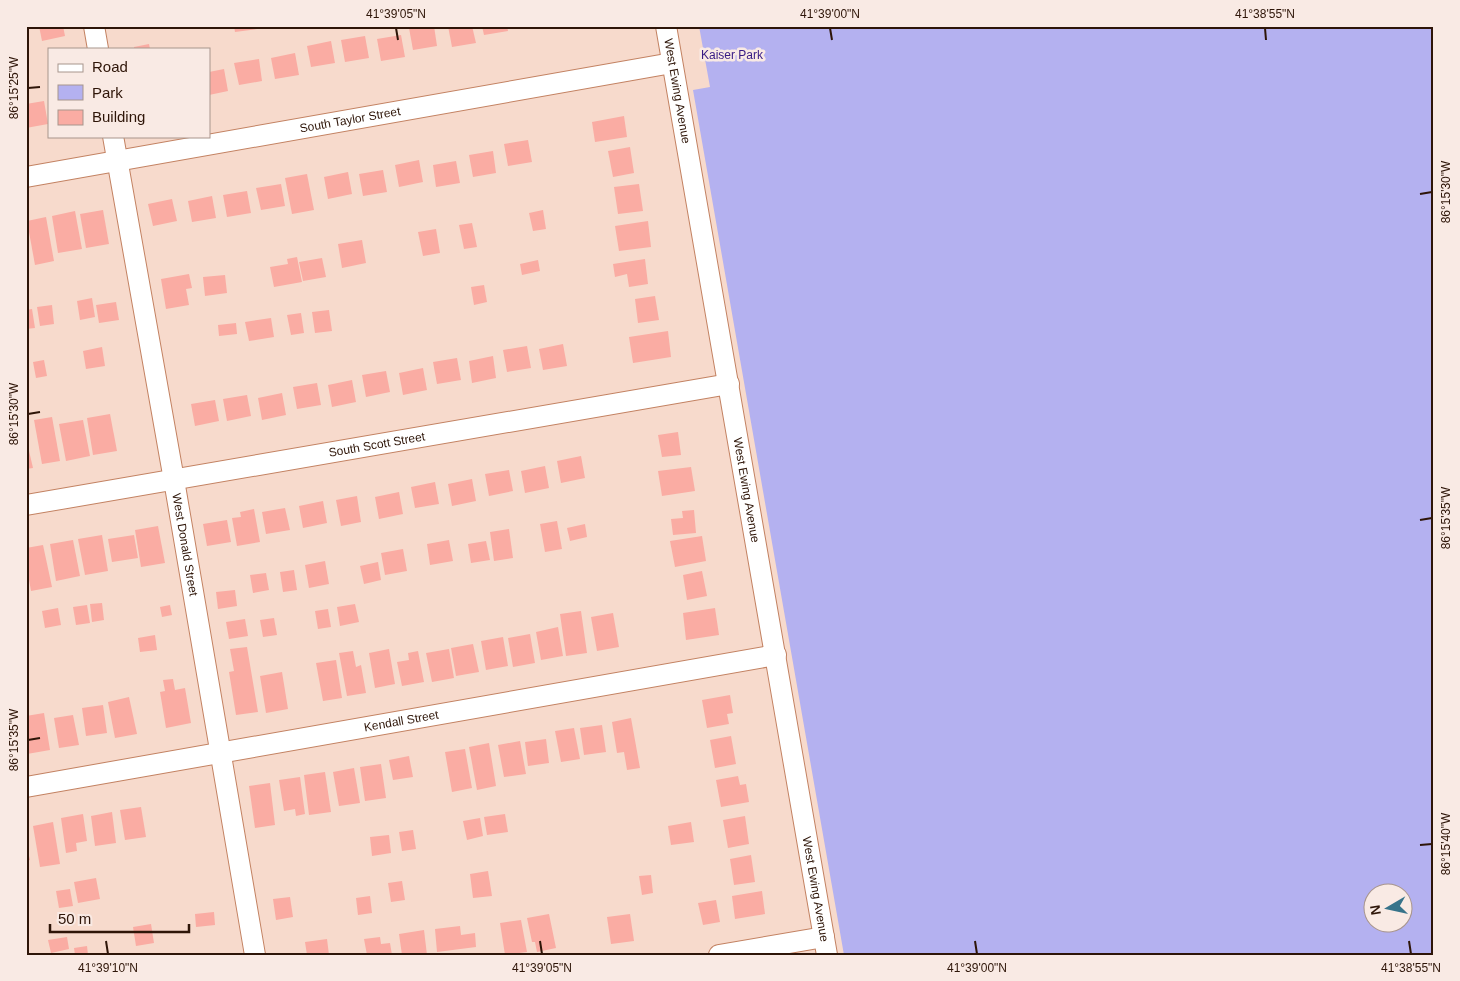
<svg xmlns="http://www.w3.org/2000/svg" width="1460" height="981" font-family="Helvetica,sans-serif">
	<rect width="100%" height="100%" fill="#f7dacc"/>
	<path fill="#b4b1f0" fill-rule="evenodd" d="M699,26h735v929h-590l-151,-865 17,-3zM1372,894h30v30h-30z"/>
	<g fill="#faaca3">
		<polygon points="39,26 63,26 65,36 42,41"/>
		<polygon points="234,26 256,26 257,29 235,32"/>
		<polygon points="413,26 434,26 437,46 413,50 409,28"/>
		<polygon points="448,26 472,26 476,43 452,47"/>
		<polygon points="482,26 507,26 508,31 484,35"/>
		<polygon points="401,35 405,57 381,61 377,39"/>
		<polygon points="365,36 369,58 345,62 341,40"/>
		<polygon points="331,41 335,63 311,67 307,46"/>
		<polygon points="149,44 150,49 134,49 134,47"/>
		<polygon points="295,53 299,75 275,79 271,58"/>
		<polygon points="259,59 262,81 239,85 234,63"/>
		<polygon points="224,69 228,91 209,95 209,72"/>
		<polygon points="44,101 48,124 26,128 26,104"/>
		<polygon points="624,116 627,137 595,142 592,122"/>
		<polygon points="528,140 532,162 508,166 504,144"/>
		<polygon points="630,147 634,173 613,177 608,151"/>
		<polygon points="493,151 496,173 473,177 469,155"/>
		<polygon points="419,160 423,182 399,187 395,165"/>
		<polygon points="456,161 460,183 436,187 433,165"/>
		<polygon points="383,170 387,192 363,196 359,174"/>
		<polygon points="348,172 352,194 328,199 324,177"/>
		<polygon points="307,174 314,210 292,214 285,178"/>
		<polygon points="281,184 285,206 261,210 256,188"/>
		<polygon points="639,184 643,211 618,214 614,187"/>
		<polygon points="247,191 251,213 227,217 223,195"/>
		<polygon points="212,196 216,218 192,222 188,201"/>
		<polygon points="172,199 177,221 153,226 148,204"/>
		<polygon points="103,210 109,244 86,248 80,214"/>
		<polygon points="543,210 546,229 533,231 529,213"/>
		<polygon points="75,211 82,249 58,253 52,216"/>
		<polygon points="46,217 54,261 35,265 27,221"/>
		<polygon points="648,221 651,247 619,251 615,226"/>
		<polygon points="472,223 477,247 464,249 459,225"/>
		<polygon points="436,229 440,253 423,256 418,232"/>
		<polygon points="362,240 366,263 342,268 338,244"/>
		<polygon points="297,257 302,282 274,287 270,267 288,264 287,259"/>
		<polygon points="322,258 326,277 303,281 299,262"/>
		<polygon points="645,259 648,284 629,287 627,274 615,277 613,264"/>
		<polygon points="538,260 540,271 522,275 520,264"/>
		<polygon points="189,274 192,288 186,289 189,305 166,309 161,279"/>
		<polygon points="225,275 227,293 205,296 203,277"/>
		<polygon points="484,285 487,302 474,305 471,287"/>
		<polygon points="655,296 659,320 638,323 635,299"/>
		<polygon points="92,298 95,317 80,320 77,301"/>
		<polygon points="116,302 119,320 99,323 96,305"/>
		<polygon points="52,305 54,324 40,326 37,307"/>
		<polygon points="32,309 35,328 26,329 26,310"/>
		<polygon points="329,310 332,331 315,333 312,312"/>
		<polygon points="301,313 304,333 291,335 287,315"/>
		<polygon points="271,318 274,337 249,341 245,322"/>
		<polygon points="236,323 237,334 219,336 218,325"/>
		<polygon points="668,331 671,357 633,363 629,337"/>
		<polygon points="563,344 567,366 543,370 539,349"/>
		<polygon points="527,346 531,368 507,372 503,350"/>
		<polygon points="102,347 105,366 86,369 83,351"/>
		<polygon points="493,356 496,378 472,383 469,361"/>
		<polygon points="457,358 461,380 437,384 433,362"/>
		<polygon points="44,360 47,376 36,378 33,362"/>
		<polygon points="423,368 427,390 403,395 399,373"/>
		<polygon points="386,371 390,392 366,397 362,375"/>
		<polygon points="352,380 356,402 332,407 328,385"/>
		<polygon points="317,383 321,405 297,409 293,387"/>
		<polygon points="282,393 286,415 262,420 258,398"/>
		<polygon points="247,395 251,416 227,421 223,399"/>
		<polygon points="215,400 219,421 195,426 191,404"/>
		<polygon points="110,414 117,451 93,455 87,418"/>
		<polygon points="52,417 60,461 42,464 34,420"/>
		<polygon points="83,420 90,456 66,461 59,424"/>
		<polygon points="678,432 681,455 662,457 658,435"/>
		<polygon points="26,438 33,468 26,469"/>
		<polygon points="581,456 585,478 561,483 557,461"/>
		<polygon points="545,466 549,488 525,493 521,471"/>
		<polygon points="691,467 695,491 662,496 658,471"/>
		<polygon points="509,470 513,491 489,496 485,474"/>
		<polygon points="472,479 476,501 452,506 448,484"/>
		<polygon points="435,482 439,504 415,508 411,487"/>
		<polygon points="399,492 403,514 379,519 375,497"/>
		<polygon points="357,496 361,522 341,526 336,500"/>
		<polygon points="323,501 327,523 303,528 299,506"/>
		<polygon points="285,508 290,530 266,534 262,512"/>
		<polygon points="254,509 260,542 237,546 232,518 241,517 240,512"/>
		<polygon points="694,510 696,533 673,535 671,519 683,518 682,511"/>
		<polygon points="227,520 231,542 207,546 203,524"/>
		<polygon points="557,521 562,549 545,552 540,524"/>
		<polygon points="585,524 587,537 570,541 567,528"/>
		<polygon points="158,526 165,563 141,567 135,530"/>
		<polygon points="509,529 513,558 494,561 490,532"/>
		<polygon points="102,535 108,571 85,575 78,539"/>
		<polygon points="134,535 138,558 112,562 108,539"/>
		<polygon points="702,536 706,561 675,567 670,541"/>
		<polygon points="73,540 80,576 56,581 50,544"/>
		<polygon points="449,540 453,561 430,565 427,544"/>
		<polygon points="486,541 490,560 471,563 468,544"/>
		<polygon points="43,545 52,587 31,591 28,574 26,575 26,548"/>
		<polygon points="403,549 407,571 385,575 381,553"/>
		<polygon points="325,561 329,584 309,588 305,565"/>
		<polygon points="378,562 381,580 364,584 360,566"/>
		<polygon points="294,570 297,590 283,592 280,572"/>
		<polygon points="702,571 707,596 687,600 683,575"/>
		<polygon points="266,573 269,590 253,593 250,575"/>
		<polygon points="235,590 237,606 218,609 216,592"/>
		<polygon points="102,603 104,620 92,622 90,604"/>
		<polygon points="355,604 359,622 340,626 337,607"/>
		<polygon points="87,605 90,623 76,625 73,607"/>
		<polygon points="170,605 172,615 162,617 160,607"/>
		<polygon points="58,608 61,625 45,628 42,611"/>
		<polygon points="715,608 719,635 686,640 683,613"/>
		<polygon points="328,609 331,627 318,629 315,611"/>
		<polygon points="581,611 587,653 566,656 560,614"/>
		<polygon points="613,613 619,647 597,651 591,617"/>
		<polygon points="274,618 277,635 263,637 260,620"/>
		<polygon points="245,619 248,636 229,639 226,622"/>
		<polygon points="558,627 563,656 541,660 536,632"/>
		<polygon points="530,634 535,663 513,667 508,638"/>
		<polygon points="155,635 157,650 140,652 138,638"/>
		<polygon points="503,637 508,666 486,670 481,641"/>
		<polygon points="473,644 479,672 456,676 451,648"/>
		<polygon points="247,647 258,712 236,715 229,672 234,671 230,649"/>
		<polygon points="389,649 395,684 375,688 369,653"/>
		<polygon points="449,649 454,678 432,682 426,653"/>
		<polygon points="353,651 356,667 361,665 366,693 347,696 339,653"/>
		<polygon points="418,651 424,682 402,686 397,662 409,660 408,653"/>
		<polygon points="336,660 342,698 323,701 316,663"/>
		<polygon points="282,672 288,709 266,713 260,676"/>
		<polygon points="173,679 175,690 185,688 191,723 166,728 160,692 165,691 163,680"/>
		<polygon points="730,695 733,713 727,714 729,724 707,728 702,700"/>
		<polygon points="129,697 137,734 115,738 108,702"/>
		<polygon points="103,705 107,733 86,736 82,708"/>
		<polygon points="44,713 50,750 27,754 26,716"/>
		<polygon points="73,715 79,745 59,748 54,718"/>
		<polygon points="631,718 640,768 627,770 624,752 617,753 612,722"/>
		<polygon points="602,725 606,752 584,755 580,728"/>
		<polygon points="574,728 580,759 561,762 555,731"/>
		<polygon points="731,736 736,764 715,768 710,740"/>
		<polygon points="546,739 549,763 528,766 525,742"/>
		<polygon points="520,741 526,774 504,777 498,745"/>
		<polygon points="489,743 496,786 477,790 469,747"/>
		<polygon points="465,749 472,788 452,792 445,752"/>
		<polygon points="409,756 413,777 393,780 389,760"/>
		<polygon points="381,764 386,798 365,801 360,767"/>
		<polygon points="354,768 360,803 339,806 333,772"/>
		<polygon points="325,772 331,812 309,815 304,775"/>
		<polygon points="738,776 740,785 746,784 749,802 721,807 716,780"/>
		<polygon points="300,777 305,814 296,816 295,809 284,811 279,780"/>
		<polygon points="270,783 275,825 255,828 249,786"/>
		<polygon points="141,807 146,837 125,840 120,810"/>
		<polygon points="112,812 116,843 95,846 91,816"/>
		<polygon points="83,814 87,841 76,843 77,851 66,853 61,818"/>
		<polygon points="505,814 508,832 487,835 484,817"/>
		<polygon points="745,816 749,844 728,848 723,820"/>
		<polygon points="480,818 483,836 467,840 463,821"/>
		<polygon points="53,822 60,864 40,867 33,826"/>
		<polygon points="691,822 694,842 671,845 668,826"/>
		<polygon points="413,830 416,849 402,851 399,832"/>
		<polygon points="389,835 391,853 372,856 370,837"/>
		<polygon points="26,844 30,860 26,861"/>
		<polygon points="751,855 755,882 734,885 730,859"/>
		<polygon points="488,871 492,896 473,898 470,874"/>
		<polygon points="651,875 653,893 642,895 639,876"/>
		<polygon points="96,878 100,899 78,903 74,882"/>
		<polygon points="402,881 405,900 391,902 388,883"/>
		<polygon points="70,889 73,906 59,908 56,891"/>
		<polygon points="762,891 765,914 735,919 732,896"/>
		<polygon points="370,896 372,913 358,915 356,898"/>
		<polygon points="290,897 293,917 276,920 273,899"/>
		<polygon points="716,900 720,922 703,925 698,903"/>
		<polygon points="214,912 215,925 196,927 195,914"/>
		<polygon points="549,914 556,948 537,952 535,942 532,942 527,918"/>
		<polygon points="630,914 634,941 611,944 607,917"/>
		<polygon points="521,920 527,952 505,955 500,923"/>
		<polygon points="151,924 154,943 136,946 133,927"/>
		<polygon points="460,926 461,935 475,933 476,947 437,952 435,929"/>
		<polygon points="424,930 427,955 402,955 399,934"/>
		<polygon points="67,937 69,949 51,953 48,940"/>
		<polygon points="380,937 381,944 390,943 392,955 367,955 364,939"/>
		<polygon points="327,939 329,955 307,955 305,942"/>
		<polygon points="87,946 88,955 75,955 74,948"/>
	</g>
	<g fill="none" stroke-linecap="round" stroke-linejoin="round">
		<g stroke="#c38262" stroke-width="22">
			<g id="minor">
				<polyline points="94,26 98,49"/>
				<path id="s1" d="M666,26l161,929"/>
				<path id="s2" d="M113,136l61,344 81,475"/>
				<path id="s3" d="M26,177l646,-114"/>
				<path id="s4" d="M26,505l703,-121"/>
				<path id="s5" d="M26,787l750,-132"/>
				<polyline points="719,955 824,937"/>
			</g>
		</g>
		<use href="#minor" stroke="#fff" stroke-width="20"/>
	</g>
	<path fill="none" stroke="#2e1508" stroke-width="2" d="M396,28l2,12M830,28l2,12M1265,28l1,12M28,88l12,-1M1420,194l12,-2M28,414l12,-2M1420,520l12,-2M28,740l12,-2M1420,845l12,-1M106,941l2,13M540,941l2,13M975,941l2,13M1409,941l2,13"/>
	<g text-anchor="middle" dominant-baseline="central" stroke-width="5" stroke-linejoin="round" paint-order="stroke">
		<g font-size="12" fill="#371a84" stroke="#f9eae4">
			<text x="732" y="55">Kaiser Park</text>
		</g>
		<g font-size="12" fill="#2e1508" stroke="#f9eae4">
			<text stroke="none"><textPath href="#s1" startOffset="66">West Ewing Avenue</textPath></text>
			<text stroke="none"><textPath href="#s3" startOffset="329">South Taylor Street</textPath></text>
			<text stroke="none"><textPath href="#s4" startOffset="356">South Scott Street</textPath></text>
			<text stroke="none"><textPath href="#s1" startOffset="471">West Ewing Avenue</textPath></text>
			<text stroke="none"><textPath href="#s2" startOffset="415">West Donald Street</textPath></text>
			<text stroke="none"><textPath href="#s5" startOffset="381">Kendall Street</textPath></text>
			<text stroke="none"><textPath href="#s1" startOffset="876">West Ewing Avenue</textPath></text>
		</g>
	</g>
	<rect width="1460" height="981" fill="none" stroke="#f9eae4" stroke-width="55"/>
	<rect x="48" y="48" width="162" height="90" fill="#f9eae4" stroke="#a8958c"/>
	<rect x="58" y="64" width="25" height="8" fill="#ffffff" stroke="#a8958c"/>
	<text x="92" y="72" font-size="15" fill="#2e1508">Road</text>
	<rect x="58" y="85" width="25" height="15" fill="#b4b1f0" stroke="#a8958c"/>
	<text x="92" y="98" font-size="15" fill="#2e1508">Park</text>
	<rect x="58" y="110" width="25" height="15" fill="#faaca3" stroke="#a8958c"/>
	<text x="92" y="122" font-size="15" fill="#2e1508">Building</text>
	<g transform="translate(1388 908) rotate(261)"><circle r="24" fill="#f9eae4" stroke="#a8958c"/>
	<path d="M0-4L9 19L0 12L-9 19Z" fill="#37738a"/>
	<text y="-8" font-size="14" font-weight="bold" text-anchor="middle" fill="#2e1508">N</text>
	</g>
	<path d="M50 924v8h139v-8" fill="none" stroke="#2e1508" stroke-width="2.5"/>
	<text x="58" y="924" font-size="15" fill="#2e1508" stroke="#f9eae4" stroke-width="4" paint-order="stroke">50 m</text>
	<rect x="28" y="28" width="1404" height="926" fill="none" stroke="#2e1508" stroke-width="2"/>
	<g font-size="12" text-anchor="middle" fill="#2e1508">
		<text x="396" y="18">41°39'05"N</text>
		<text x="830" y="18">41°39'00"N</text>
		<text x="1265" y="18">41°38'55"N</text>
		<text transform="translate(14 88) rotate(-90)" y="4">86°15'25"W</text>
		<text transform="translate(1446 192) rotate(-90)" y="4">86°15'30"W</text>
		<text transform="translate(14 414) rotate(-90)" y="4">86°15'30"W</text>
		<text transform="translate(1446 518) rotate(-90)" y="4">86°15'35"W</text>
		<text transform="translate(14 740) rotate(-90)" y="4">86°15'35"W</text>
		<text transform="translate(1446 844) rotate(-90)" y="4">86°15'40"W</text>
		<text x="108" y="972">41°39'10"N</text>
		<text x="542" y="972">41°39'05"N</text>
		<text x="977" y="972">41°39'00"N</text>
		<text x="1411" y="972">41°38'55"N</text>
	</g>
</svg>
